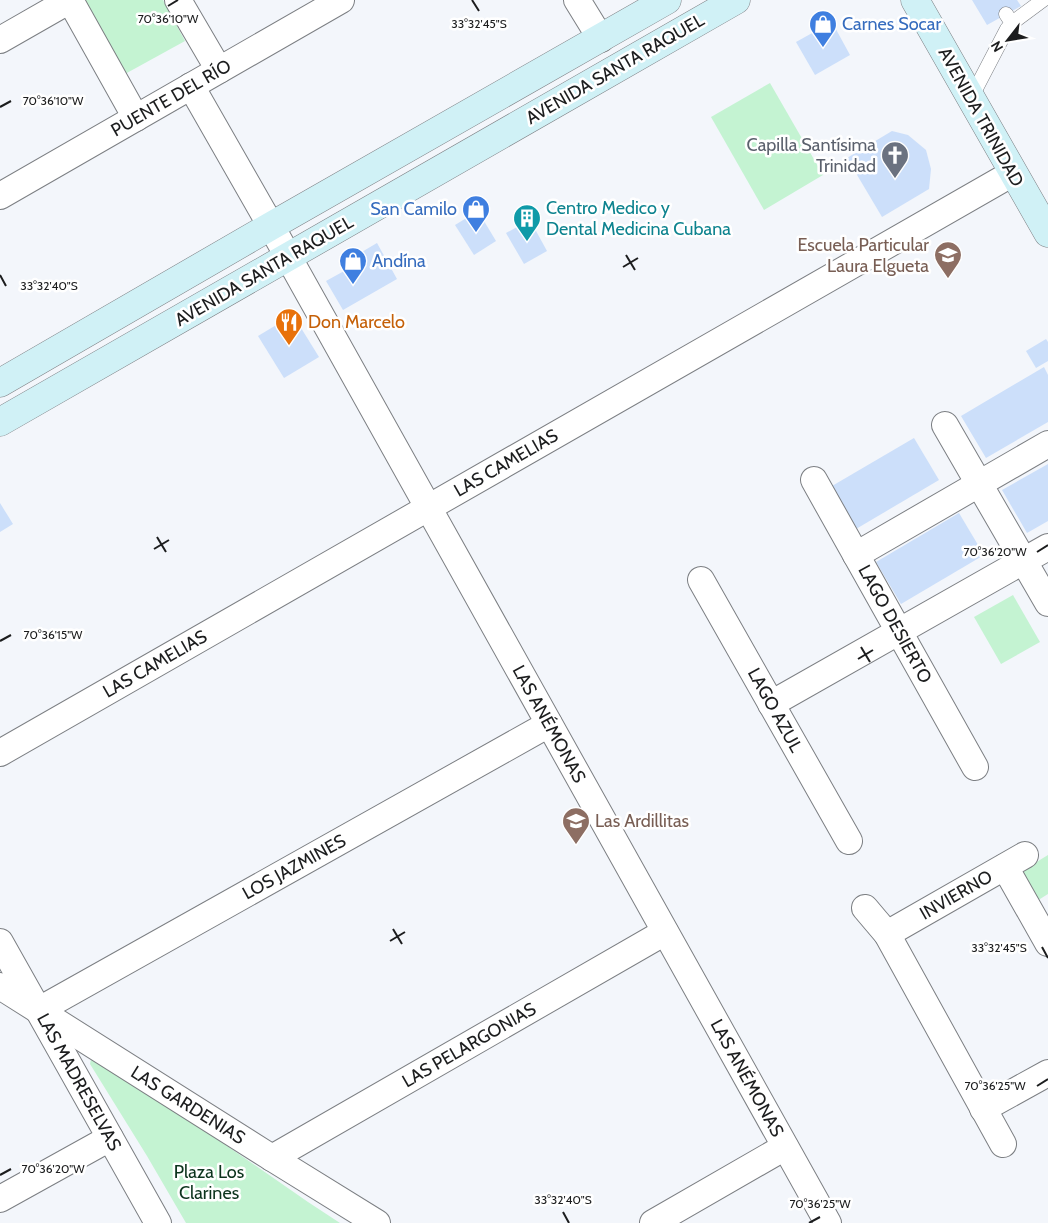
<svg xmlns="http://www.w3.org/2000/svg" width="1048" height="1223" font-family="Cabin,sans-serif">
	<rect width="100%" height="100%" fill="#f3f6fb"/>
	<g fill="#c4f3d2">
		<polygon points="84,0 163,0 185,41 125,74"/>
		<polygon points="770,83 823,175 764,210 711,117"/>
		<polygon points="1013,595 1040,642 1001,664 974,617"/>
		<polygon points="1048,855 1048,894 1032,904 1015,875"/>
		<polygon points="93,1058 98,1059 217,1139 308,1202 340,1223 186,1223 147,1156 90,1064 91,1059"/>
	</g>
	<g fill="#ccdffa">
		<polygon points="972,0 1017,0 1021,6 987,25"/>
		<polygon points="832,22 850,55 815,75 796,42"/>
		<polygon points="892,131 908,135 926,150 931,169 929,189 882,217 847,158"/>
		<polygon points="478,211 496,241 474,255 455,225"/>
		<polygon points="530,220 547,251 524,264 506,233"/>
		<polygon points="377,243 397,279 343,310 326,281 364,260 360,253"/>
		<polygon points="293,315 319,357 284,378 258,336"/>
		<polygon points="1046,339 1048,342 1048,361 1036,368 1026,351"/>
		<polygon points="1044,367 1048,375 1048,422 986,458 961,416"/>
		<polygon points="914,438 939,480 856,529 832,486"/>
		<polygon points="1048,464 1048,521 1027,533 1002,490"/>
		<polygon points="0,503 13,524 0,532"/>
		<polygon points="959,513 984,555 901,604 876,562"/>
	</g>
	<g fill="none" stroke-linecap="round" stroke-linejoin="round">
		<g stroke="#7c7f83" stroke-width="15">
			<g id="service">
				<polyline points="1012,23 1043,0"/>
				<polyline points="971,98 1007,29 1012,23 1006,14"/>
			</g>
		</g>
		<g stroke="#7c7f83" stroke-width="28">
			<g id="minor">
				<polyline points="70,0 136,118"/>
				<polyline points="178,0 219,70"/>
				<polyline points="577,0 601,39"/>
				<polyline points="0,40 70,0"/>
				<polyline points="191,86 271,226 828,1223"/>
				<polyline points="0,196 341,0"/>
				<polyline points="945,425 1048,603"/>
				<polyline points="814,480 975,767"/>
				<polyline points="856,555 1048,444"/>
				<polyline points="701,580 849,841"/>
				<polyline points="771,704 1048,547"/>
				<polyline points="0,753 1013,173"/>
				<polyline points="1005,867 1048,943"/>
				<polyline points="865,908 887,934 1003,1144"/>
				<polyline points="887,934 1025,855"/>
				<polyline points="0,942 158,1223"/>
				<polyline points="0,986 272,1158 377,1223"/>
				<polyline points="39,1010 549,724"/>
				<polyline points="983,1109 1048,1073"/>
				<polyline points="272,1158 665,932"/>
				<polyline points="0,1199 110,1138"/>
				<polyline points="653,1223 785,1147"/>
			</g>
		</g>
		<g stroke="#7c7f83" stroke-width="29">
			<g id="secondary">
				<polyline points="915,0 1048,233"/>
				<polyline points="0,383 271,226 667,0"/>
				<polyline points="0,422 736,0"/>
			</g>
		</g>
		<use href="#service" stroke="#fff" stroke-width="14"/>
		<use href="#minor" stroke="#fff" stroke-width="26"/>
		<use href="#secondary" stroke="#d0f1f6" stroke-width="28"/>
	</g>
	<path fill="none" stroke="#1c1d1e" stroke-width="2" d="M472,0l7,11M168,6l10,-6M0,107l11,-6M626,255l9,15M623,267l15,-9M0,275l6,11M157,537l9,15M154,549l15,-9M1037,552l11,-7M0,641l11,-6M861,647l9,15M858,659l15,-9M393,929l9,15M390,941l15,-9M1042,947l6,11M1037,1086l11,-7M0,1175l11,-6M563,1212l6,11M809,1223l11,-6"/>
	<defs>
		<g id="shop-pin" transform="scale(1.4375)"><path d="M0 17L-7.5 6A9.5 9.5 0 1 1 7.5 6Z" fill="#3f7fe0" stroke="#fff"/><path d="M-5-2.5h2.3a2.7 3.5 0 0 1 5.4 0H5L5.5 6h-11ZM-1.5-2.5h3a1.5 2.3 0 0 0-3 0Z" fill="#fff"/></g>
		<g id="church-pin" transform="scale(1.4375)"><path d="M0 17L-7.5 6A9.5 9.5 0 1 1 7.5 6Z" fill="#6b7280" stroke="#fff"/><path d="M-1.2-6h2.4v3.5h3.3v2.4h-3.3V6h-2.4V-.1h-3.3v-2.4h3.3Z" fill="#fff"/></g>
		<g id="building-pin" transform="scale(1.4375)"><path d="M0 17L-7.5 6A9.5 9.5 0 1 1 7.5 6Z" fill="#0f9aa8" stroke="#fff"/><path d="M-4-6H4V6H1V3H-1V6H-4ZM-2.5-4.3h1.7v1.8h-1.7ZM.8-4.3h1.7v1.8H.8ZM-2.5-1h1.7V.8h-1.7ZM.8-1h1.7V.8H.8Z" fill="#fff"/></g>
		<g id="school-pin" transform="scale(1.4375)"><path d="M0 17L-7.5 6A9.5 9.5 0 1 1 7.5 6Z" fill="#8d6e63" stroke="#fff"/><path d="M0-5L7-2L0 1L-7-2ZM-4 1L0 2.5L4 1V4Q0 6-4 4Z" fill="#fff"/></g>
		<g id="restaurant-pin" transform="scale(1.4375)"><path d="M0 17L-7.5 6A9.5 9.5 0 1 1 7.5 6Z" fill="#e8710a" stroke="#fff"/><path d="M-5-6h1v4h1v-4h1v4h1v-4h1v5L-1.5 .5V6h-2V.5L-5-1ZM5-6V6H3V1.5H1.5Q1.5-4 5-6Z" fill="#fff"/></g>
	</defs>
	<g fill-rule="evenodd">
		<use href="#shop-pin" x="823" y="24"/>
		<use href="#church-pin" x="895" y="155"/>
		<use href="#shop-pin" x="476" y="209"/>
		<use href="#building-pin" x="527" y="218"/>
		<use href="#school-pin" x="948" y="255"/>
		<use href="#shop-pin" x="353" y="261"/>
		<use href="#restaurant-pin" x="289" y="322"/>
		<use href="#school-pin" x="576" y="821"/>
	</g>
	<g text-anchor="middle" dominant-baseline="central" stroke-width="5" stroke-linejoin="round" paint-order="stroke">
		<g font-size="18" fill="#366cbe" stroke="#fff" text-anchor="start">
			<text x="842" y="24">Carnes Socar</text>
			<text x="457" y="209" text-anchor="end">San Camilo</text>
			<text x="372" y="261">Andína</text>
		</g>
		<g font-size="18" fill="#1c1d1e" stroke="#fff">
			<text transform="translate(615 69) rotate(-30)">AVENIDA SANTA RAQUEL</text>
			<text transform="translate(171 98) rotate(-30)">PUENTE DEL RÍO</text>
			<text transform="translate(981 117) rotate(61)">AVENIDA TRINIDAD</text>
			<text transform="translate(264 271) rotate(-30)">AVENIDA SANTA RAQUEL</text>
			<text transform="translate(506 463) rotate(-30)">LAS CAMELIAS</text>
			<text transform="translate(895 624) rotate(61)">LAGO DESIERTO</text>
			<text transform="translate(155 664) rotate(-30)">LAS CAMELIAS</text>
			<text transform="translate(775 710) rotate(61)">LAGO AZUL</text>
			<text transform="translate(549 724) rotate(61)">LAS ANÉMONAS</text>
			<text transform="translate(294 867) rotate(-29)">LOS JAZMINES</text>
			<text transform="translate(956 895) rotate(-30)">INVIERNO</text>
			<text transform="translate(469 1045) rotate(-30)">LAS PELARGONIAS</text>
			<text transform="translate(747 1078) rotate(61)">LAS ANÉMONAS</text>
			<text transform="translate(79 1082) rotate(61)">LAS MADRESELVAS</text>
			<text transform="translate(188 1105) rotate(32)">LAS GARDENIAS</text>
		</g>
		<g font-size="18" fill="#5b616d" stroke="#fff" text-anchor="end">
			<text x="876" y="145">Capilla Santísima<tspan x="876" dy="21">Trinidad</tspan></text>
		</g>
		<g font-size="18" fill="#0d838f" stroke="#fff" text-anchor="start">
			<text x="546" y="208">Centro Medico y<tspan x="546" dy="21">Dental Medicina Cubana</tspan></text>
		</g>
		<g font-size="18" fill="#785e54" stroke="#fff" text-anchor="end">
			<text x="929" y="245">Escuela Particular<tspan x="929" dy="21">Laura Elgueta</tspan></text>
			<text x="595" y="821" text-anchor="start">Las Ardillitas</text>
		</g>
		<g font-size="18" fill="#c56008" stroke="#fff" text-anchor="start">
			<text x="308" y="322">Don Marcelo</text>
		</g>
		<g font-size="18" fill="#0c341d" stroke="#fff">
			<text x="209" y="1172">Plaza Los<tspan x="209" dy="21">Clarines</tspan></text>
		</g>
	</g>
	<g font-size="12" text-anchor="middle" fill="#1c1d1e" stroke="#fff" stroke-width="5" stroke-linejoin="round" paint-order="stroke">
		<text x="168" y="23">70°36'10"W</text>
		<text x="479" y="28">33°32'45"S</text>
		<text x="53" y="105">70°36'10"W</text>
		<text x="49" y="290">33°32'40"S</text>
		<text x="995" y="556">70°36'20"W</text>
		<text x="53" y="639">70°36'15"W</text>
		<text x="999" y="952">33°32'45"S</text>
		<text x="995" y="1090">70°36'25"W</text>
		<text x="53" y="1173">70°36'20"W</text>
		<text x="563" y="1204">33°32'40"S</text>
		<text x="820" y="1208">70°36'25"W</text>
	</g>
	<g transform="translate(1008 40) rotate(239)" stroke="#ffffff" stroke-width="4" paint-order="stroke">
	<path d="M0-4L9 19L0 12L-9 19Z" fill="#1c1d1e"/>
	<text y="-8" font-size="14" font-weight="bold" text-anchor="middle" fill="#1c1d1e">N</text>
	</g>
</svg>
